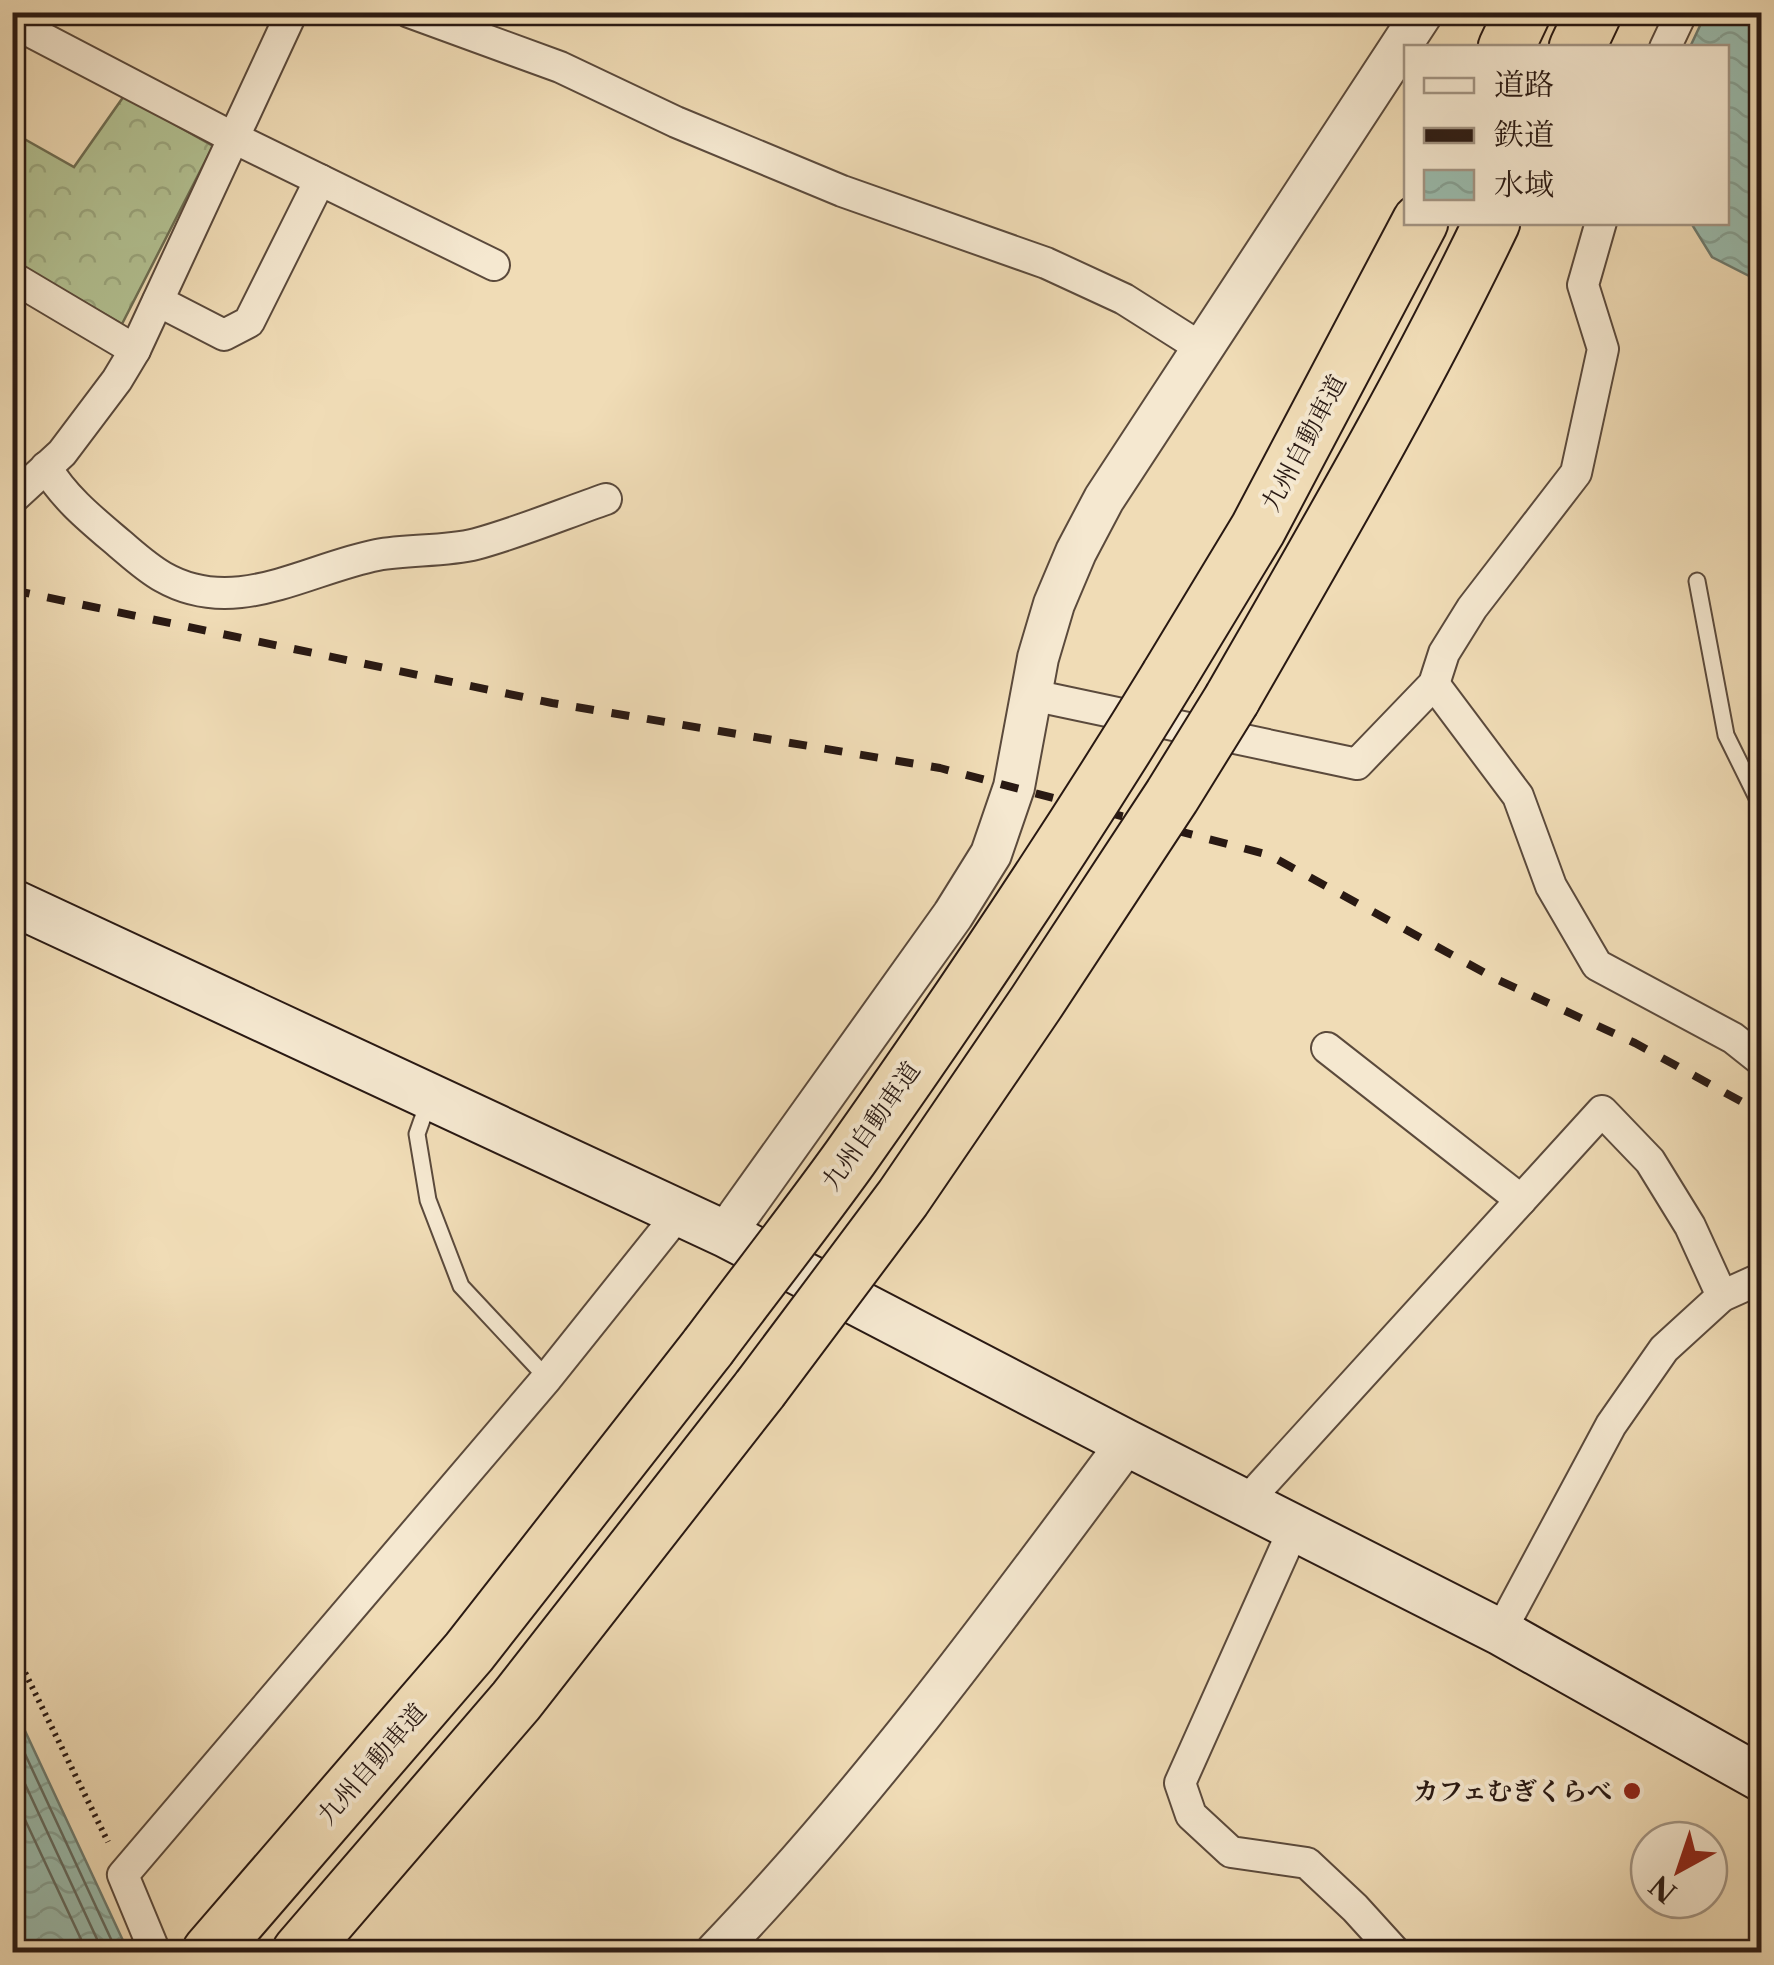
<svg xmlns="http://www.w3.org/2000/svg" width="1774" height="1965" font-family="'Libre Caslon Text','Noto Serif JP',serif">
	<defs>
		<pattern id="forest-crowns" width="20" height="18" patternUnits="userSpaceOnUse" patternTransform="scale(2.5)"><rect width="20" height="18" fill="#b3c293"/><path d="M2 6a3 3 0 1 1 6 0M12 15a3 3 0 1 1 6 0" fill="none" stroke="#9aa67e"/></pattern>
		<pattern id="water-waves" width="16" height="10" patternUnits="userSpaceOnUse" patternTransform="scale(2.5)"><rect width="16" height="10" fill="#9abcae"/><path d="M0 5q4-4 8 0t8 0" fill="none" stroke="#85a195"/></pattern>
	</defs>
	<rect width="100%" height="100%" fill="#f0dcb6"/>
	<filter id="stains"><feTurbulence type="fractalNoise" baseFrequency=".002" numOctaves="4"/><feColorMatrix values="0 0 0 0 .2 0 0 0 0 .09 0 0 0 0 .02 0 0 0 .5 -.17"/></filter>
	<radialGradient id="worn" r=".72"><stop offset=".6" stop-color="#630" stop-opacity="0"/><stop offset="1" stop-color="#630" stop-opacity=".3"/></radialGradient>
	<polygon fill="url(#forest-crowns)" stroke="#6e6e53" stroke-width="2.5" points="124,96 213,146 122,324 13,261 13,153 19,136 74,167"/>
	<g fill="url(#water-waves)" stroke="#6d7b70" stroke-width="2.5">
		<polygon points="1706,13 1761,13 1761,282 1712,257 1691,223 1726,222 1726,48 1690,47"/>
		<polygon points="12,1703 126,1947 129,1952 13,1952"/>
	</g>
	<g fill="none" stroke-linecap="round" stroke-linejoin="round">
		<g stroke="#626a60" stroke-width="2.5">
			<polyline points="12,1726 117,1952"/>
			<polyline points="12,1756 103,1952"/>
			<polyline points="12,1792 87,1952"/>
		</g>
		<g stroke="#5b4a3c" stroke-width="19">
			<g id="service">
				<polyline points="1697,581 1726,735 1762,808"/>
				<polyline points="429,1100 417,1134 428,1200 461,1286 547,1378"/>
			</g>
		</g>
		<g stroke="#5b4a3c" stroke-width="34">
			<g id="minor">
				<polyline points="409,12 560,67 676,122 842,191 1046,263 1124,299 1203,349"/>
				<polyline points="12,22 234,138 494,265"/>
				<polyline points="1665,48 1682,12"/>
				<polyline points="12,277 135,350"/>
				<polyline points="158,301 224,335 249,322 320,180"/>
				<path d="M46,467c18,31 47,54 74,77 13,11 27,24 43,33 72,41 143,-8 214,-22 32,-6 67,-3 99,-11 44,-12 87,-30 130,-45"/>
				<polyline points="12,499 62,453 117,380 135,350 292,12"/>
				<polyline points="1434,684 1518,796 1551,886 1597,965 1733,1038 1762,1061"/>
				<polyline points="1032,695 1357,764 1434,684 1444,653 1472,608 1576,473 1603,349 1583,285 1601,222"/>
				<polyline points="1327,1048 1521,1200"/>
				<polyline points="1246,1502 1602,1111 1650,1161 1690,1226 1722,1296"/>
				<polyline points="1295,1526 1180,1783 1191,1815 1231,1852 1307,1863 1355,1908 1395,1952"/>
				<polyline points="1500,1632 1611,1425 1664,1349 1722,1296 1762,1278"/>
				<polyline points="155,1952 123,1875 547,1378 679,1213"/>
			</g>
		</g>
		<g stroke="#5b4a3c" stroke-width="44">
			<g id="tertiary">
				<polyline points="725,1234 953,915 991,854 1014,787 1038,658 1054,604 1076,552 1104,499 1423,12"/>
				<path d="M716,1952c151,-157 281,-334 411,-509"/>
			</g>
		</g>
		<g stroke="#291913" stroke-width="49">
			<polyline id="secondary" points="12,902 725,1234 1127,1443 1500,1632 1762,1779"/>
		</g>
		<g stroke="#291913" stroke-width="59">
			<g id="motorway">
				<polyline points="1506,48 1523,12"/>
				<polyline points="1577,48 1594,12"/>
				<polyline points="1169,676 1258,529 1420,222"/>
				<path d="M1232,699c90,-157 182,-314 260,-477"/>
				<polyline points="210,1952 469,1652 708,1347"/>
				<polyline points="300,1952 516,1701 760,1389"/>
			</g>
		</g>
		<polyline stroke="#291913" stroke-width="6" stroke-dasharray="2.5 5" stroke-linecap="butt" points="12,1646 108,1842"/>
		<use href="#service" stroke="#f5e8d0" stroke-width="15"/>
		<use href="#minor" stroke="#f5e8d0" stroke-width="30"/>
		<use href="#tertiary" stroke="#f5e8d0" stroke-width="40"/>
		<use href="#secondary" stroke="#f5e8d0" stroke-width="45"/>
		<use href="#motorway" stroke="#f0dcb6" stroke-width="55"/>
		<polyline stroke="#291913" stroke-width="8" stroke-dasharray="18 18" stroke-linecap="butt" points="12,590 552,703 940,768 1269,855 1496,979 1635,1043 1762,1113"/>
		<g stroke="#291913" stroke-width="59" stroke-linecap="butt">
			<g id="motorway-bridge">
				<path d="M708,1347c47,-63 96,-125 142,-189 111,-157 219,-318 319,-482"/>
				<polyline points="760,1389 903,1198 1036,1003 1172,796 1232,699"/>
			</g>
		</g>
		<use href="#motorway-bridge" stroke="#f0dcb6" stroke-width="55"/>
	</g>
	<circle fill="#8f2418" stroke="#f5e8d0" stroke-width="4" cx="1632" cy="1791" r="10"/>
	<g text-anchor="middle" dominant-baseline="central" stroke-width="8" stroke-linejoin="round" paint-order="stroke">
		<g font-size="25" fill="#291913" stroke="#f5e8d0">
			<text transform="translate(1304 443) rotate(-62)">九州自動車道</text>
			<text transform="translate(871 1126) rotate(-55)">九州自動車道</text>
			<text transform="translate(372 1764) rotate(-49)">九州自動車道</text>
		</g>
		<g font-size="25" font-weight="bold" fill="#291913" stroke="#f5e8d0" text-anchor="end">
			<text x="1612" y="1791">カフェむぎくらべ</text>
		</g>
	</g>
	<rect width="1774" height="1965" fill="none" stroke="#f0dcb6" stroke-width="50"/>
	<rect x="15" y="15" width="1744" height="1935" fill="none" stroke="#291913" stroke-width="5"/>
	<rect x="25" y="25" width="1724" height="1915" fill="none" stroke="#291913" stroke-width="2.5"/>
	<rect x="1404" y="45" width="325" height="180" fill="#f5e8d0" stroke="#a39584" stroke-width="2.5"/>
	<rect x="1424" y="78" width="50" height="15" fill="#f5e8d0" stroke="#a39584" stroke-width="2.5"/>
	<text x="1494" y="95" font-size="30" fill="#291913">道路</text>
	<rect x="1424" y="128" width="50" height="15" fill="#291913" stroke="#a39584" stroke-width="2.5"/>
	<text x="1494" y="145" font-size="30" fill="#291913">鉄道</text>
	<rect x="1424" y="170" width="50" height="30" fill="url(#water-waves)" stroke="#a39584" stroke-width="2.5"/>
	<text x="1494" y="195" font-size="30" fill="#291913">水域</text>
	<g transform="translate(1679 1870) rotate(220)"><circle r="48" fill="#f5e8d0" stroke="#a39584" stroke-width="2.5"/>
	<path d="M0-8L18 38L0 25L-18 38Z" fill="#8f2418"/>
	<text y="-15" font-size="28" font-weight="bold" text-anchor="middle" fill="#291913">N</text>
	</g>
	<rect width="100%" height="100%" filter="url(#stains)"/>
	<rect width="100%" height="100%" fill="url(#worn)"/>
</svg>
